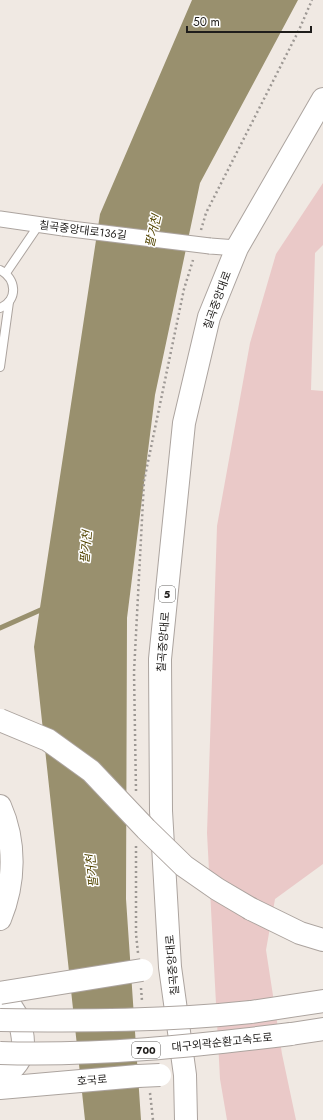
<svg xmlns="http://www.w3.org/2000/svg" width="323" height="1120" font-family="Jost,'Noto Sans KR',sans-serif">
	<rect width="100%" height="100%" fill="#f0e9e3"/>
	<polygon fill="#eac9c8" points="323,183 323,245 315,253 311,390 323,391 323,864 275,899 266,950 282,1054 296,1120 227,1120 220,1079 207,833 217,526 250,343 276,254"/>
	<polygon fill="#99906e" points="192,0 298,0 200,183 155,395 127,618 126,899 141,1120 85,1120 34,647 100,214"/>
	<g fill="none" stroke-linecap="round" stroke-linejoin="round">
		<polyline stroke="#99906e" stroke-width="5" points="0,628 45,608"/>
		<g stroke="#aca49f" stroke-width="10">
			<g id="service">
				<path d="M0,270c16,8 19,30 0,38"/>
				<polyline points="6,273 38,226"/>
				<polyline points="0,367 9,302"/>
			</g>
		</g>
		<g stroke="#aca49f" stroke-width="17">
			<g id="minor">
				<polyline points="0,219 63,228"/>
				<polyline points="210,246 237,248"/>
			</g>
		</g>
		<g stroke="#aca49f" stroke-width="24">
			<g id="secondary">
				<path d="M0,999c4,3 10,5 12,9 9,12 14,34 9,48 -4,10 -13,17 -21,23"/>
				<polyline points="0,1088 138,1076"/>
			</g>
		</g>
		<g stroke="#aca49f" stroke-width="24">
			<polyline id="primary" points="186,1120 185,1075 170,967 161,811 160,659 184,423 209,317 237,248 323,99"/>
		</g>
		<g stroke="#aca49f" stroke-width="24">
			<g id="motorway">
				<path d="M0,806c16,36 15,77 0,113"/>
				<polyline points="251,909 300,933 323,940"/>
				<polyline points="251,1012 323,1001"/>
				<polyline points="291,1034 323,1029"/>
			</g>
		</g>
		<g stroke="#9d9894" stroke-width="2.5" stroke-dasharray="2 3" stroke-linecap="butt">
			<polyline points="201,230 206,213 299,30 312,0"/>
			<polyline points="136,791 134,672 144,481 184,289 193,260"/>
			<polyline points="136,846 136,934 138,953"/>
			<polyline points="141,988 142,1001"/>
			<polyline points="150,1093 153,1120"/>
		</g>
		<use href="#service" stroke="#fff" stroke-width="8"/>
		<use href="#minor" stroke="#fff" stroke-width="15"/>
		<use href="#secondary" stroke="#fff" stroke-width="22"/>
		<use href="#primary" stroke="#fff" stroke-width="22"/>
		<use href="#motorway" stroke="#fff" stroke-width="22"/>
		<g stroke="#aca49f" stroke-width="17" stroke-linecap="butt">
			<polyline id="minor-bridge" points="63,228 210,246"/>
		</g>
		<g stroke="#aca49f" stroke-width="24" stroke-linecap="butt">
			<polyline id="secondary-bridge" points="0,993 142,970"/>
		</g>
		<g stroke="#aca49f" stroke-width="24" stroke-linecap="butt">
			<polyline id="primary-bridge" points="138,1076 160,1075"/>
		</g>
		<g stroke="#aca49f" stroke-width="24" stroke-linecap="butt">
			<g id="motorway-bridge">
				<polyline points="0,720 48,740 91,771 146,829 184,866 217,889 251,909"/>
				<path d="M0,1020c84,1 167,1 251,-8"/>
				<path d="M0,1053c98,3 194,-7 291,-19"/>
			</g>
		</g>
		<use href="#minor-bridge" stroke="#fff" stroke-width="15"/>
		<use href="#secondary-bridge" stroke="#fff" stroke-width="22"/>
		<use href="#primary-bridge" stroke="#fff" stroke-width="22"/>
		<use href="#motorway-bridge" stroke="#fff" stroke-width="22"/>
	</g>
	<g text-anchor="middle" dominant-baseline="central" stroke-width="3" stroke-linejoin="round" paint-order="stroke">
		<g fill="#fff" stroke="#62615f" stroke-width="1">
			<rect x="159" y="586" width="16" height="16" rx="3"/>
			<rect x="132" y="1042" width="28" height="16" rx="3"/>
		</g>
		<g font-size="10" font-weight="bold" fill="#1f1d1b">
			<text x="167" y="594">5</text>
			<text x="146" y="1050">700</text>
		</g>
		<g font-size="11" fill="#1f1d1b" stroke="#fff">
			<text transform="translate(83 230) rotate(7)">칠곡중앙대로136길</text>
			<text transform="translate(217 300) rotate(-70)">칠곡중앙대로</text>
			<text transform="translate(163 642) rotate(-86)">칠곡중앙대로</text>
			<text transform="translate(172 965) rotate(-95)">칠곡중앙대로</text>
			<text transform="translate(222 1042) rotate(-6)">대구외곽순환고속도로</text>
			<text transform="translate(92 1080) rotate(-5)">호국로</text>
		</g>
		<g font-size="12" font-style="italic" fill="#524400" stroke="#fff">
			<text transform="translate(153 231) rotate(-77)">팔거천</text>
			<text transform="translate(86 547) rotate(-85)">팔거천</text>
			<text transform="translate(92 871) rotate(-96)">팔거천</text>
		</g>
	</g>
	<path d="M187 26v6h124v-6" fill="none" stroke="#1f1d1b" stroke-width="2"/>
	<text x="193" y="26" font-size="12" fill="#1f1d1b" stroke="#ffffff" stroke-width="3" paint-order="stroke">50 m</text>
</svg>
